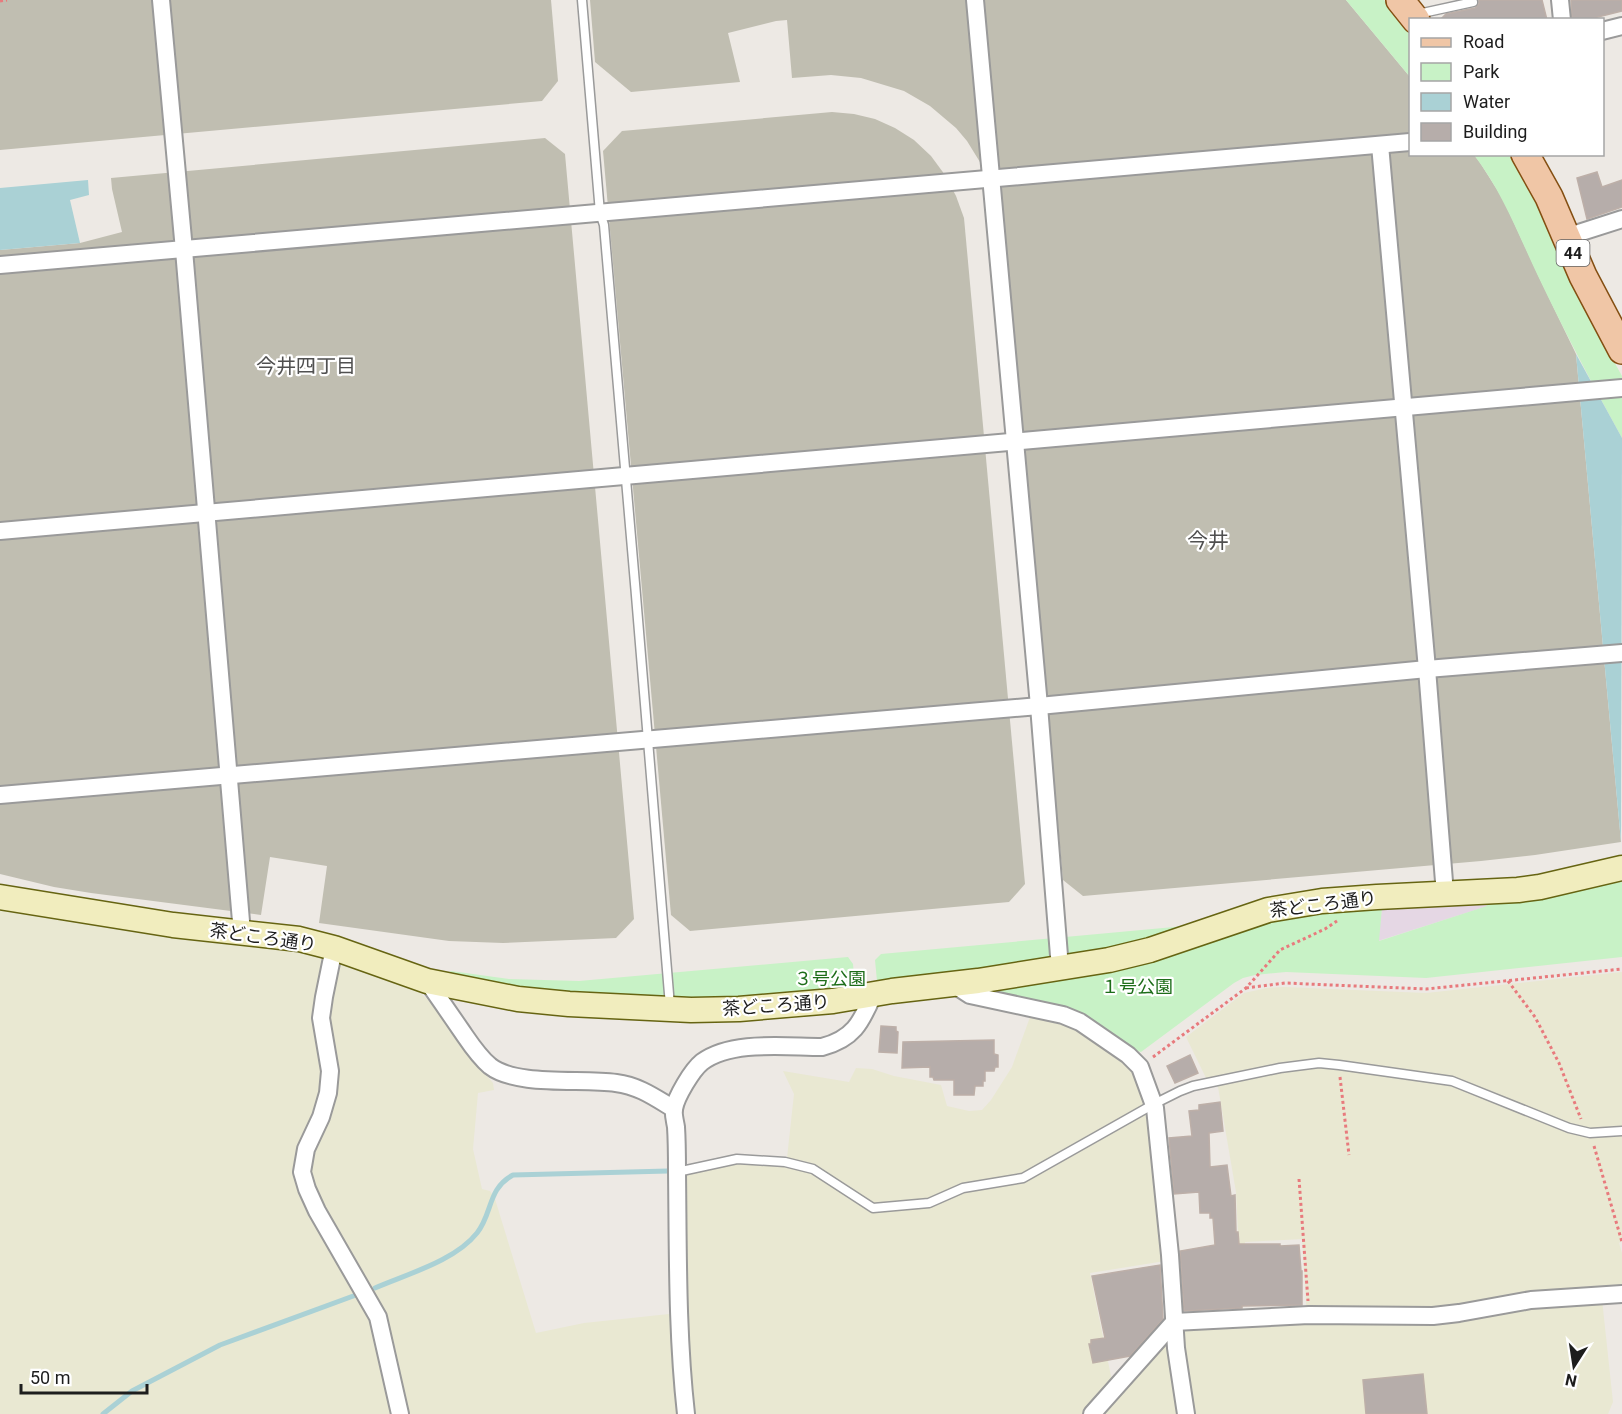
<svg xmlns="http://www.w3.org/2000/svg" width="1622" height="1414" font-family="Roboto,'Noto Sans JP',sans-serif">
	<rect width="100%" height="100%" fill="#ede9e4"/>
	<polygon fill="#e5d7e4" points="1484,900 1488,906 1378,941 1382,908"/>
	<g fill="#c0beb1">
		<polygon points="0,0 551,0 558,81 542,101 0,150"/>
		<polygon points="590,0 968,0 983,167 967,141 956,128 930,106 904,91 861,78 831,75 792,78 787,20 776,21 728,33 740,82 631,92 595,62"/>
		<polygon points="983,0 1346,0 1410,77 1410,154 1474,155 1479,161 1503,199 1538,275 1576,354 1621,842 1535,855 1481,861 1083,896 1063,880"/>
		<polygon points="832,112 854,114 875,119 895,128 914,140 931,156 945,175 956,196 964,218 1025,884 1009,902 690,931 671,915 603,151 622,131"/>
		<polygon points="545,138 565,154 634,919 616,938 503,943 449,941 319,923 327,866 270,857 261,915 91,893 54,887 0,874 0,250 80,243 122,232 112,189 111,178"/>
	</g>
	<g fill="#e9e8d2">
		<polygon points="0,908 288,949 329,957 413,987 425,997 434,1006 467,1053 493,1083 494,1090 478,1093 473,1149 482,1189 490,1191 495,1199 536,1333 584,1323 688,1312 684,1175 736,1164 784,1165 787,1158 794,1094 783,1071 849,1082 856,1068 872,1069 894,1076 941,1085 947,1106 969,1111 982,1110 991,1100 1012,1067 1030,1017 1071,1027 1121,1059 1132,1070 1151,1111 1165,1261 1090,1273 1112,1381 1083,1414 0,1414"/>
		<polygon points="1622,972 1622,1241 1619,1243 1622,1253 1622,1288 1601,1290 1613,1402 1608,1414 1100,1414 1180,1327 1307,1319 1302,1239 1245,1242 1245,1252 1239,1253 1236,1192 1218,1087 1206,1078 1186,1037 1244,993 1267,988 1284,987 1426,993"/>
	</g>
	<g fill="#c8f2c6">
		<polygon points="1346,0 1384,0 1410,32 1410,77"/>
		<path d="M1474,155h36l21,35 62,134 29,52v62c-29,-53 -58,-107 -84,-162 -20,-42 -36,-85 -64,-121z"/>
		<polygon points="1622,882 1622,957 1426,978 1286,972 1255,975 1243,978 1234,983 1141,1052 1130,1049 1080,1013 1061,1006 937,982 884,988 877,981 875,960 881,954 1382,908 1379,941 1487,906 1484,900"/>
		<polygon points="848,957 853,964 855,986 717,1006 556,1000 445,976 451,971 509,979 579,981"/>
	</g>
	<g fill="#aad1d5">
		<polygon points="88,180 89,195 70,200 80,243 0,250 0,188"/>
		<polygon points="1576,354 1622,438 1621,842"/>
	</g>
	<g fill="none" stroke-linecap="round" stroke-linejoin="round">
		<g stroke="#aad1d5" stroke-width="5">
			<path d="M375,1288c32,-14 80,-27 102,-55 16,-20 10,-44 36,-58l155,-4"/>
			<polyline points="103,1414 132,1391 220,1345 356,1295"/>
		</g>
	</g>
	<g fill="#b6adaa" stroke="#bdafa8" stroke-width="1.5">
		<polygon points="1479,0 1542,0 1547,20 1440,20 1446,14 1475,8 1479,4"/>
		<polygon points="1571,0 1622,0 1622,11 1586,20 1572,20"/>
		<polygon points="1597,172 1602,187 1622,180 1622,207 1587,219 1577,178"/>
		<polygon points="881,1026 896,1027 896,1031 898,1032 897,1053 879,1052"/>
		<polygon points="994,1040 994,1054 998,1055 998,1067 995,1067 994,1071 985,1071 985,1081 983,1081 983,1086 975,1086 974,1095 954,1095 954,1080 934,1080 933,1077 930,1077 930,1067 902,1068 903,1042"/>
		<polygon points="1190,1055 1198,1073 1175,1083 1167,1066"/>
		<polygon points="1220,1102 1223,1131 1209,1133 1210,1167 1227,1165 1231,1196 1235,1195 1236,1232 1238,1232 1239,1244 1280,1244 1280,1246 1299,1245 1301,1271 1302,1271 1302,1305 1242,1306 1242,1308 1184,1311 1180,1251 1215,1245 1213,1218 1210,1218 1210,1213 1200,1213 1199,1192 1174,1194 1169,1138 1192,1136 1189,1111 1199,1110 1199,1105"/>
		<polygon points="1160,1265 1163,1319 1130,1356 1093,1363 1089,1344 1091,1344 1091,1340 1105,1338 1092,1276"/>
		<polygon points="1423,1374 1427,1414 1366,1414 1363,1380"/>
	</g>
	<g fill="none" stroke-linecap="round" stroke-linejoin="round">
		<g stroke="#9a9a9a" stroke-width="11">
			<g id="lane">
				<path d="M582,0l18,213 4,12c22,260 46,521 66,781"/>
				<polyline points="1418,14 1473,2"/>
				<polyline points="677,1172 737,1159 785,1162 813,1169 873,1208 929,1203 963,1188 1023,1178 1154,1104 1180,1091 1193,1086 1280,1068 1319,1063 1339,1065 1452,1081 1569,1128 1590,1133 1622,1131"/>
			</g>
		</g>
		<g stroke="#9a9a9a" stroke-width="20">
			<g id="street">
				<polyline points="161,0 184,250 242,933"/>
				<polyline points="975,0 1039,706 1060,968"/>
				<polyline points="1560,0 1562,20"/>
				<polyline points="1602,31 1622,26"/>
				<polyline points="1380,145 1427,669 1445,894"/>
				<polyline points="1566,237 1622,219"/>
				<polyline points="0,265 1410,142"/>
				<polyline points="0,531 1622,388"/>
				<polyline points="0,795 1039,706 1427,669 1622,653"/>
				<polyline points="334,948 324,997 321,1018 330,1071 328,1093 321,1117 306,1149 302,1172 307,1189 317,1211 378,1317 400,1414"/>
				<path d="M427,981c12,17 23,33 34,49 9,13 17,26 29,36 27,21 91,12 126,17 23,3 38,14 58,26"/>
				<polyline points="953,984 970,995 1063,1015 1080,1022 1128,1055 1140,1067 1155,1108 1170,1255 1176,1348 1186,1414"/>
				<path d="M686,1414c-9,-80 -8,-161 -9,-242 0,-15 0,-30 -1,-45 -1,-6 -3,-13 -2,-18 2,-12 18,-39 28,-47 30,-22 83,-15 120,-15 31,-8 39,-24 51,-52"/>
				<polyline points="1092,1414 1174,1322 1309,1315 1433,1316 1459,1313 1531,1300 1622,1294"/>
			</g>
		</g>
		<g stroke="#666412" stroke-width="27">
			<polyline id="secondary" points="0,897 173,925 299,939 334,948 427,981 518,999 569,1004 691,1010 739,1009 833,1001 892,991 978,981 1109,960 1150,950 1268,910 1322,901 1377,897 1518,890 1540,887 1622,868"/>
		</g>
		<g stroke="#844f12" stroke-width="30">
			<g id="primary">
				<polyline points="1400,0 1416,20"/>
				<polyline points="1525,154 1549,197 1583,276 1622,350"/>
			</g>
		</g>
		<g stroke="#e87a7d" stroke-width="3" stroke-dasharray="3 3" stroke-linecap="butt">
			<polyline points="0,1 7,0"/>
			<polyline points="1508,981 1535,1017 1559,1063 1581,1119"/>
			<polyline points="1246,988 1285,983 1426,989 1622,969"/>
			<polyline points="1153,1057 1246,988 1280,950 1325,929 1337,921"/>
			<polyline points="1340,1077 1349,1155"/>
			<polyline points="1594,1146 1622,1242"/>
			<polyline points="1299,1179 1308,1301"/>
		</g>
		<use href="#lane" stroke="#fff" stroke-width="8"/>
		<use href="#street" stroke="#fff" stroke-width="16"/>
		<use href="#secondary" stroke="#f1edbe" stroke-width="24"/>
		<use href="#primary" stroke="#f0c6a6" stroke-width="27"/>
	</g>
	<g text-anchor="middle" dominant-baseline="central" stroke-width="4.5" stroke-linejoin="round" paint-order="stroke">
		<rect fill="#fff" stroke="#616161" stroke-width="1.5" x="1556.5" y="240" width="33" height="26" rx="4.5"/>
		<g font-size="16" font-weight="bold" fill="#1d1d1d">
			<text x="1573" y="253">44</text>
		</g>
		<g font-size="18" fill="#1d1d1d" stroke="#fff">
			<text transform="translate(1323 904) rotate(-7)">茶どころ通り</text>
			<text transform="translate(263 937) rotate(8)">茶どころ通り</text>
			<text transform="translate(776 1005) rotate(-4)">茶どころ通り</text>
		</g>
		<g font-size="18" fill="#1d6d19" stroke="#fff">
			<text x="830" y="978">３号公園</text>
			<text x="1137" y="986">１号公園</text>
		</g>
		<g font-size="20" fill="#505050" stroke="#fff">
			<text x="306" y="366">今井四丁目</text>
		</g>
		<g font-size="21" fill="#505050" stroke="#fff">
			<text x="1208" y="541">今井</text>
		</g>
	</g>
	<rect x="1409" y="18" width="195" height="138" fill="#ffffff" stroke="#a5a5a5" stroke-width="1.5"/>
	<rect x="1421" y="38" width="30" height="9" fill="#f0c6a6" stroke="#a5a5a5" stroke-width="1.5"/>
	<text x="1463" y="48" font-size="18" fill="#1d1d1d">Road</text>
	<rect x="1421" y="63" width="30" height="18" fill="#c8f2c6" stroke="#a5a5a5" stroke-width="1.5"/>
	<text x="1463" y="78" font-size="18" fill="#1d1d1d">Park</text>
	<rect x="1421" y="93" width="30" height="18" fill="#aad1d5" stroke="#a5a5a5" stroke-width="1.5"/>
	<text x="1463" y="108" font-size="18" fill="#1d1d1d">Water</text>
	<rect x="1421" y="123" width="30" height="18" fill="#b6adaa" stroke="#a5a5a5" stroke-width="1.5"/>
	<text x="1463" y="138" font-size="18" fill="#1d1d1d">Building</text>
	<g transform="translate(1574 1366) rotate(192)" stroke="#ffffff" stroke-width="4.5" paint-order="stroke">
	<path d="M0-4.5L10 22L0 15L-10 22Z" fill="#1d1d1d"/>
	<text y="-9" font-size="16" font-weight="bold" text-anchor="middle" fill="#1d1d1d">N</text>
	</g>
	<path d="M21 1384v9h126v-9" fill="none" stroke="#1d1d1d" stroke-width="3"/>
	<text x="30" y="1384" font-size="18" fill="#1d1d1d" stroke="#ffffff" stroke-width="4.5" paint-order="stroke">50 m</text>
</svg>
